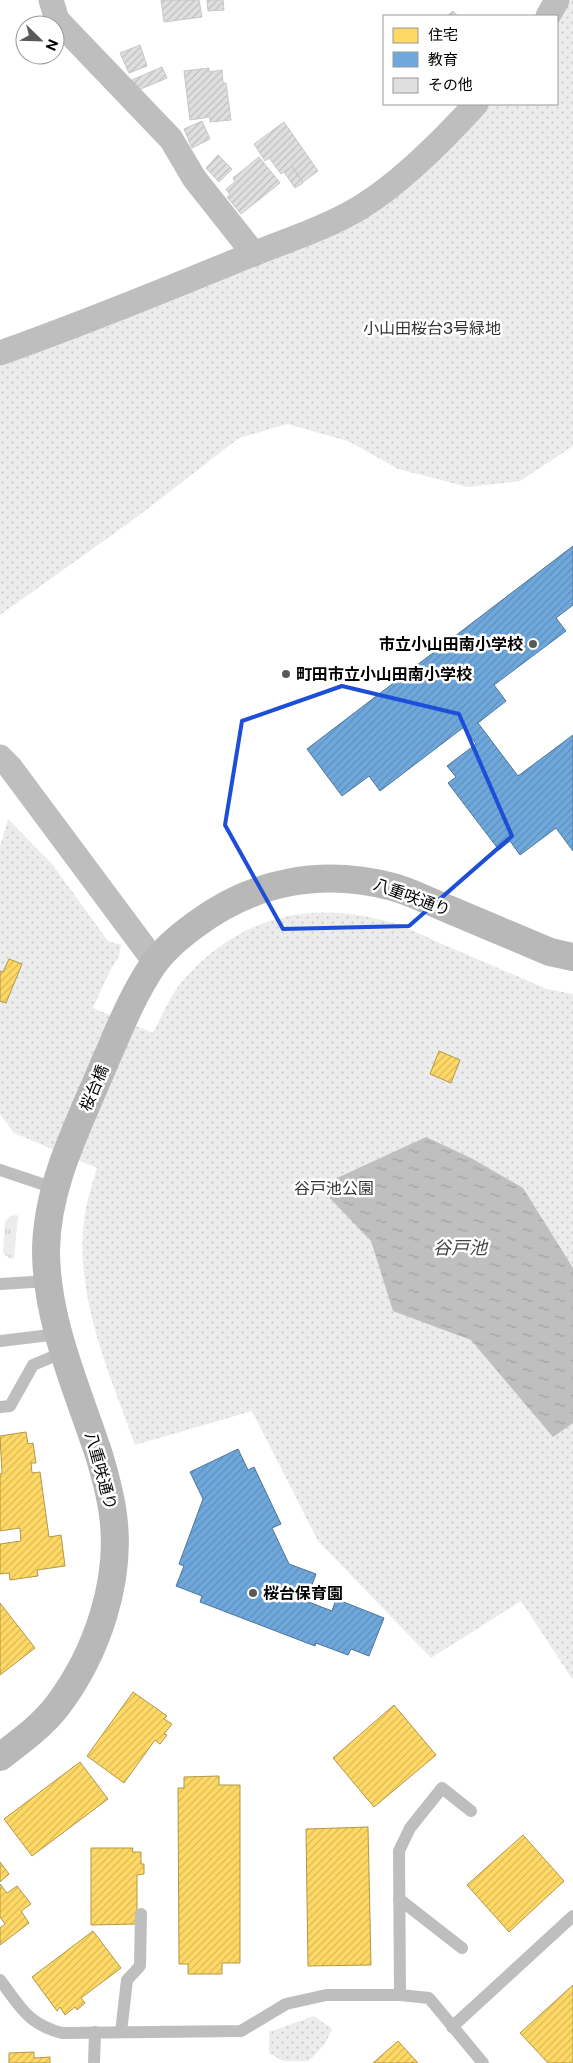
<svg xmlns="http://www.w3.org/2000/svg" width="573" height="2063" font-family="'Public Sans','Noto Sans JP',sans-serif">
	<defs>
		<pattern id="grass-tufts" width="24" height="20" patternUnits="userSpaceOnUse" patternTransform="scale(1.25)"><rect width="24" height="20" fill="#ececec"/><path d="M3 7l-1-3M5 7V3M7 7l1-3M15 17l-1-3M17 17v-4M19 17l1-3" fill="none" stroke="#c9c9c9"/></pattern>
		<pattern id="park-dots" width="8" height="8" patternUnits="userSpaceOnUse" patternTransform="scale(1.25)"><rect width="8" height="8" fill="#ececec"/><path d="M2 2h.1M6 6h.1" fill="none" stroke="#c9c9c9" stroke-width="1.8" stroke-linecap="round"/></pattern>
		<pattern id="water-ripples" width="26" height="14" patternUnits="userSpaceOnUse" patternTransform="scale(1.25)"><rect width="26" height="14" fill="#bfbfbf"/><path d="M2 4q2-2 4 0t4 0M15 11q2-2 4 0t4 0" fill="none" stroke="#a2a2a2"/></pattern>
		<pattern id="homes-hatch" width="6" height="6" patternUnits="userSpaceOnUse" patternTransform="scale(1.25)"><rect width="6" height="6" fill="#ffd966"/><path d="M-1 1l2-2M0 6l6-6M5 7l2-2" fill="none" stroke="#d9b857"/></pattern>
		<pattern id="schools-hatch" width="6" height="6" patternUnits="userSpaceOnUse" patternTransform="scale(1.25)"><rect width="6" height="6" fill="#6fa8dc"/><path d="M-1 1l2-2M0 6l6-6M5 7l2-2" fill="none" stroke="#5e8fbb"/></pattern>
		<pattern id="building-hatch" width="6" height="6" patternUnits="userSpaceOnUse" patternTransform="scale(1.25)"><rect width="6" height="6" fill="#dfdfdf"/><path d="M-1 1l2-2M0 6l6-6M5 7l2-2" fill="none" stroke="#bebebe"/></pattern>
	</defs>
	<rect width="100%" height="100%" fill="#fff"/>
	<polygon fill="url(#grass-tufts)" points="18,1215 14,1259 9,1258 3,1253 5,1222 10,1216"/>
	<g fill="url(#park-dots)">
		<polygon points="557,0 573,0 573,446 520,481 468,487 398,469 348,441 287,424 239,438 137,517 0,615 0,353 360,207 478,104 557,104"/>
		<path d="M8,819l44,45 56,77 13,4 -2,11 -10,17 -16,35 60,25c10,-19 18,-40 33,-56 55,-60 122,-77 200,-56 21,5 43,18 63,26 33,14 65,28 98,42l26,5v686l-52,-79 -90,57 -113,-117 -66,-130 -117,34c-24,-68 -57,-140 -52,-214 1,-21 8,-43 14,-63l-83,-35 -14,-19v-267z"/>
		<polygon points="314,2016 332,2029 325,2044 309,2061 283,2061 269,2053 269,2032"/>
	</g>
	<polygon fill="url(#water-ripples)" points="426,1137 471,1158 523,1188 573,1268 573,1423 553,1437 471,1340 393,1311 371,1241 323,1191 337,1178"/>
	<g fill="url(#homes-hatch)" stroke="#b29847">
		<polygon points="9,959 22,964 6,1003 0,1001 0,971 3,972"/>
		<polygon points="439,1051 460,1060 451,1083 430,1074"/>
		<polygon points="26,1432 28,1444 33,1443 36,1463 31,1463 32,1473 40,1472 49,1537 61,1535 65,1566 37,1570 38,1576 10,1580 9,1573 0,1574 0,1544 21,1541 20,1528 0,1531 0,1474 2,1473 0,1436"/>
		<polygon points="0,1603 35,1648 0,1675"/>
		<polygon points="133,1692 167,1716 164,1719 172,1724 164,1734 167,1735 160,1744 155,1740 124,1783 87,1756"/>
		<polygon points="394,1705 436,1755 374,1807 333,1758"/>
		<polygon points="80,1762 108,1799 32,1856 4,1819"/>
		<polygon points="219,1776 219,1785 240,1785 240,1963 222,1963 222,1974 188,1974 188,1964 179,1964 178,1788 184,1788 184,1777"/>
		<polygon points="368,1827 371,1965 308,1966 306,1829"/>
		<polygon points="523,1835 564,1881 509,1932 467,1885"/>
		<polygon points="91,1848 133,1848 132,1852 141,1852 141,1864 144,1864 144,1874 137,1875 137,1924 91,1925"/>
		<polygon points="0,1862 9,1874 0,1882"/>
		<polygon points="0,1884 7,1893 17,1886 31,1904 21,1911 29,1923 0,1945 0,1928 5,1924 0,1917"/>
		<polygon points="93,1931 121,1968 81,1998 85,2003 77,2010 75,2007 65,2015 60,2007 57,2011 32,1977"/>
		<polygon points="573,1985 573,2063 548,2063 520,2033"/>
		<polygon points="398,2041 418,2063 373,2063"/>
		<polygon points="34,2052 34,2058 50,2057 50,2063 9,2063 9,2053"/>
	</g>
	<g fill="url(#schools-hatch)" stroke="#4e769a">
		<polygon points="573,546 573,605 556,618 566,631 494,685 506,701 478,723 518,776 573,735 573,851 556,828 520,855 510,841 499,850 448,783 456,777 447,766 476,744 464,727 380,791 369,776 342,796 307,749"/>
		<polygon points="238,1449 248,1470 254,1467 281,1524 272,1528 289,1564 316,1574 306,1601 332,1611 336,1599 384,1618 369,1656 351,1649 348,1655 316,1643 315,1646 200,1602 202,1596 176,1586 184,1566 179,1564 203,1499 190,1472"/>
	</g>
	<g fill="url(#building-hatch)" stroke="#c7c7c7">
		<polygon points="161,0 199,0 202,17 164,22"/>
		<polygon points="207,0 223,0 224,10 208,11"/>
		<polygon points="453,11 458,16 447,16"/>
		<polygon points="140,45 147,66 129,73 120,53"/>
		<polygon points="162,67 167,78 136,91 132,80"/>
		<polygon points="209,68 209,72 222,70 223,83 226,83 231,120 210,122 210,117 190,120 184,71"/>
		<polygon points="202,121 210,139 192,148 184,129"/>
		<polygon points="284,122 318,171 303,182 292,166 281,174 269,158 265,161 254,144"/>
		<polygon points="218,155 232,169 219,182 206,168"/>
		<polygon points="259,157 280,183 241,214 227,197 230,195 226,189 235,182 233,178"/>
		<polygon points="292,167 303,183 295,188 284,172"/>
	</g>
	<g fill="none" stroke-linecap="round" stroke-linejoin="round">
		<g stroke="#bebebe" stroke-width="12">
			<polyline points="0,1170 54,1188"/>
			<polyline points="0,1284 48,1281"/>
			<polyline points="0,1341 59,1334"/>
			<polyline points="0,1407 10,1406 33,1365 64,1352"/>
			<polyline points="399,1899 462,1948"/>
			<path d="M0,1980c20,26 27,44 62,53l179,-2 45,-27 40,-9h74l29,3 54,65"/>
			<polyline points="400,1995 399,1851 410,1828 442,1788 471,1811"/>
			<polyline points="452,2027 573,1916"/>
			<polyline points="121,2032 127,1980 140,1966 141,1914"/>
			<polyline points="94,2063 95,2032"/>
		</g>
		<g stroke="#bebebe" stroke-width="25">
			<polyline points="51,0 57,20 171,139 194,178 254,254"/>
			<polyline points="548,16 557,0"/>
			<path d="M0,353c82,-29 163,-62 243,-95 39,-16 82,-29 118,-51 39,-24 84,-69 115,-103"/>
			<polyline points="0,757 10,767 155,962"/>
		</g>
		<path stroke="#b8b8b8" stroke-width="28" d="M0,1757c21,-16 42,-31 58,-52 39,-52 64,-125 55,-190 -2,-19 -8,-39 -13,-57 -22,-68 -54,-136 -54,-208 1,-67 33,-125 58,-186 15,-34 28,-68 49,-99 11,-16 27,-29 42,-40 59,-44 127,-57 198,-38 19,5 37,15 55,22 34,14 68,29 102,43l23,5"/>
	</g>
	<path fill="none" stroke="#1d4ed8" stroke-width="4" stroke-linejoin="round" d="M342,686l117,28 53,122 -103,90 -126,3 -58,-104 17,-104z"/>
	<g fill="#595959" stroke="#fff" stroke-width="2">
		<circle cx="533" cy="644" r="5"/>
		<circle cx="286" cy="674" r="5"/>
		<circle cx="253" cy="1593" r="5"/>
	</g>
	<g text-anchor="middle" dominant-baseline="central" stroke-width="5" stroke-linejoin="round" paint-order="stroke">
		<g font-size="16" fill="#333" stroke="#fff">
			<text x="432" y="328">小山田桜台3号緑地</text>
			<text x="334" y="1188">谷戸池公園</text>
		</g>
		<g font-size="16" font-weight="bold" fill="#000" stroke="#fff" text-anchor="start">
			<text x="523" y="644" text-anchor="end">市立小山田南小学校</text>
			<text x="296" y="674">町田市立小山田南小学校</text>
			<text x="263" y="1593">桜台保育園</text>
		</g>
		<g font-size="16" fill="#000" stroke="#fff">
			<text transform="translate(412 897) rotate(20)">八重咲通り</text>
			<text transform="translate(94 1088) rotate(-67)">桜台橋</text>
			<text transform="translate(101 1471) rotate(75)">八重咲通り</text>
		</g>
		<g font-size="18" font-style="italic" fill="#444" stroke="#fff">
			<text x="460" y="1247">谷戸池</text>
		</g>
	</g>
	<rect x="383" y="15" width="175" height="90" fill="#ffffff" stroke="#999999"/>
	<rect x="393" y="28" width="25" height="15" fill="#ffd966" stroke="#999999"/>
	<text x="428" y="40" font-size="15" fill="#000000">住宅</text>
	<rect x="393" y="52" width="25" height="15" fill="#6fa8dc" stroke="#999999"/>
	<text x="428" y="65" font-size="15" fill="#000000">教育</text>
	<rect x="393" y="78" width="25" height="15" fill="#dfdfdf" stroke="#999999"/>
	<text x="428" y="90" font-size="15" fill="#000000">その他</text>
	<g transform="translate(40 40) rotate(113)"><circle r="24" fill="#ffffff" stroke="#999999"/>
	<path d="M0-4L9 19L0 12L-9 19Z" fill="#595959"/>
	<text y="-8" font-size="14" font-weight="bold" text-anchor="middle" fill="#000000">N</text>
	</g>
</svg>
